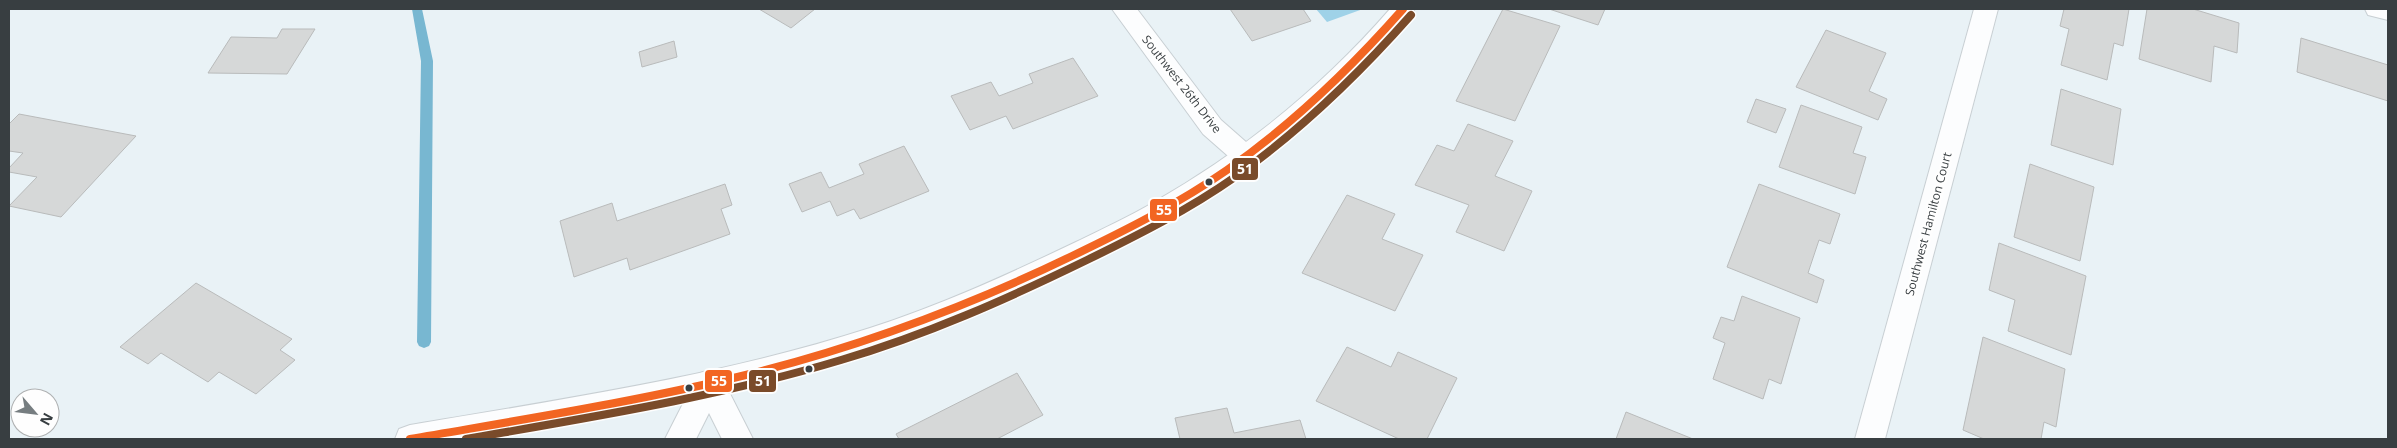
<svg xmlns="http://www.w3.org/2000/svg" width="2397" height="448" font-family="'Open Sans',sans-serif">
	<rect width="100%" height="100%" fill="#e9f2f6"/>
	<polygon fill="#9fd2e8" points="1316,9 1363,9 1327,22"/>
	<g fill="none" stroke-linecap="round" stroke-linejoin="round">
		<polygon fill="#78b7d1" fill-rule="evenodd" points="412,9 422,9 433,61 431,342 429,346 424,348 419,346 417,342 421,61"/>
	</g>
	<g fill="#d6d8d8" stroke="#b9bbbb">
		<polygon points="759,9 815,9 791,28"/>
		<polygon points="1230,9 1303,9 1311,21 1252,41"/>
		<polygon points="1503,9 1560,26 1515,121 1456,101"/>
		<polygon points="1549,9 1605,9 1598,25"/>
		<polygon points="2064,9 2129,9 2123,46 2114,43 2107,80 2061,65 2069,29 2060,26"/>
		<polygon points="2147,9 2193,9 2239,23 2237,53 2214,46 2211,82 2139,59"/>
		<polygon points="282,29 315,29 287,74 208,73 231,37 277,38"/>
		<polygon points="1826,30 1886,53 1869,91 1887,99 1878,120 1796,87"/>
		<polygon points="2301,38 2388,65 2388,101 2297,72"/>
		<polygon points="674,41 677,57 642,67 639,52"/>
		<polygon points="1073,58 1098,96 1013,129 1006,116 970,130 951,96 991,82 999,96 1033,83 1029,74"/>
		<polygon points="2061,89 2121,109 2113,165 2051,145"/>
		<polygon points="1756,99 1786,109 1776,133 1747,122"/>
		<polygon points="1801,105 1862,127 1853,153 1866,157 1855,194 1779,167"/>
		<polygon points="19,114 136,136 61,217 9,206 37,177 9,172 9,168 23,153 9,151 9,124"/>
		<polygon points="1468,124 1513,141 1495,176 1532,191 1504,251 1456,232 1469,205 1415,185 1437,145 1454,151"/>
		<polygon points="904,146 929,191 860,219 854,209 837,216 830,201 802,212 789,184 821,172 829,188 864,174 859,164"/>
		<polygon points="2030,164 2094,187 2080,261 2014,237"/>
		<polygon points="725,184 732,205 721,209 730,234 630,270 627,258 574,277 560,221 612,203 617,221"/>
		<polygon points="1759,184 1840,214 1830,244 1819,240 1808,273 1824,280 1817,303 1727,267"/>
		<polygon points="1347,195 1395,214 1382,239 1423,255 1395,311 1302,273"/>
		<polygon points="1999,243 2086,276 2071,355 2008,331 2015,300 1989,290"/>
		<polygon points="196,283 292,339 280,350 295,360 256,394 219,372 208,382 161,353 148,364 120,347"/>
		<polygon points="1742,296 1800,318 1781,384 1769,379 1763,399 1713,379 1725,343 1713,338 1721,317 1734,321"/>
		<polygon points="1983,337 2065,369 2056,427 2044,422 2041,439 1984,439 1963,430"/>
		<polygon points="1347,347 1391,367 1398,352 1457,378 1427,439 1399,439 1316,401"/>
		<polygon points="1017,373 1043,415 997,439 899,439 896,434"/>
		<polygon points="1227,408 1234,433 1300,420 1306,439 1180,439 1175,418"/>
		<polygon points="1626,412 1693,439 1616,439"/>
	</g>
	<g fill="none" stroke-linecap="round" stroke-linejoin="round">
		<g stroke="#c8cfd3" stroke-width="2">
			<g id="street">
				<polygon points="1112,9 1137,9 1221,120 1254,149 1258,156 1254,163 1245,166 1236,163 1203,134"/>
				<polygon points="1974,9 1998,9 1885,439 1855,439"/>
				<polygon points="2365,9 2388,9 2388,20 2368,15"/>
				<polygon points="709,370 720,374 753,439 722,439 709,413 696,439 665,439 698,374"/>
			</g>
		</g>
		<g stroke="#c8cfd3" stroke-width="2">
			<path id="secondary" d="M1390,9h25l-28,35 -53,54 -59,50 -62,45 -63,38 -114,56 -63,28 -63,24 -75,25 -158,39 -191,36h-91l4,-10 11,-4c154,-26 311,-49 460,-97 71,-23 139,-54 206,-86 26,-13 53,-25 78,-40 88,-50 169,-116 236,-193z"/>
		</g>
		<use href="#street" fill="#fcfdfe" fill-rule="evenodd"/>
		<use href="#secondary" fill="#fcfdfe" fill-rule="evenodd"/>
		<g stroke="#fefefe" stroke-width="11">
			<path id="bus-1" d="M410,439c115,-20 231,-38 344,-66 110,-28 215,-67 318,-117 54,-26 106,-52 155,-86 66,-46 123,-101 176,-161"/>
		</g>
		<g stroke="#fefefe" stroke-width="11">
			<path id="bus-2" d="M466,439c126,-22 252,-42 375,-79 85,-25 166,-61 246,-100 51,-25 101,-50 148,-83 66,-47 123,-102 176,-162"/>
		</g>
		<use href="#bus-1" stroke="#f26522" stroke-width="8"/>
		<use href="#bus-2" stroke="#7a4b2a" stroke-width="8"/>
	</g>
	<g fill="#383e41" stroke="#fefefe" stroke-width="2">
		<circle cx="1209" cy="182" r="4.5"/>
		<circle cx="809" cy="369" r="4.5"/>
		<circle cx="689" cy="388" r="4.5"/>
	</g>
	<g text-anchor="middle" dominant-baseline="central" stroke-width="5" stroke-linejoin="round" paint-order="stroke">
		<g font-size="12" fill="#383e41" stroke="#fefefe">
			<text transform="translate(1182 84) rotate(52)">Southwest 26th Drive</text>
			<text transform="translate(1928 224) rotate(-75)">Southwest Hamilton Court</text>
		</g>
	</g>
	<g stroke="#fefefe" stroke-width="2">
		<rect x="1231" y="157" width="28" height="24" rx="5" fill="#7a4b2a"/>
		<rect x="1149" y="198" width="29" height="24" rx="5" fill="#f26522"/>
		<rect x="748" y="369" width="29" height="24" rx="5" fill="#7a4b2a"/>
		<rect x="704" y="369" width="29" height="24" rx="5" fill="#f26522"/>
	</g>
	<g font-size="14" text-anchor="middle" font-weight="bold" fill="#fff">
		<text x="1245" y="174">51</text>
		<text x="1164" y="215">55</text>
		<text x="763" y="386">51</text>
		<text x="719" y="386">55</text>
	</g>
	<rect width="2397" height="448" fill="none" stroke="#383e41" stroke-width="20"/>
	<g transform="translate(35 413) rotate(118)"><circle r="24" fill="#fefefe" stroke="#afb1b2"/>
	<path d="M0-4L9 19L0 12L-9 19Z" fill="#767d80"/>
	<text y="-8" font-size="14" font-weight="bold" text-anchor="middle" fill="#383e41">N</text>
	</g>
</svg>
